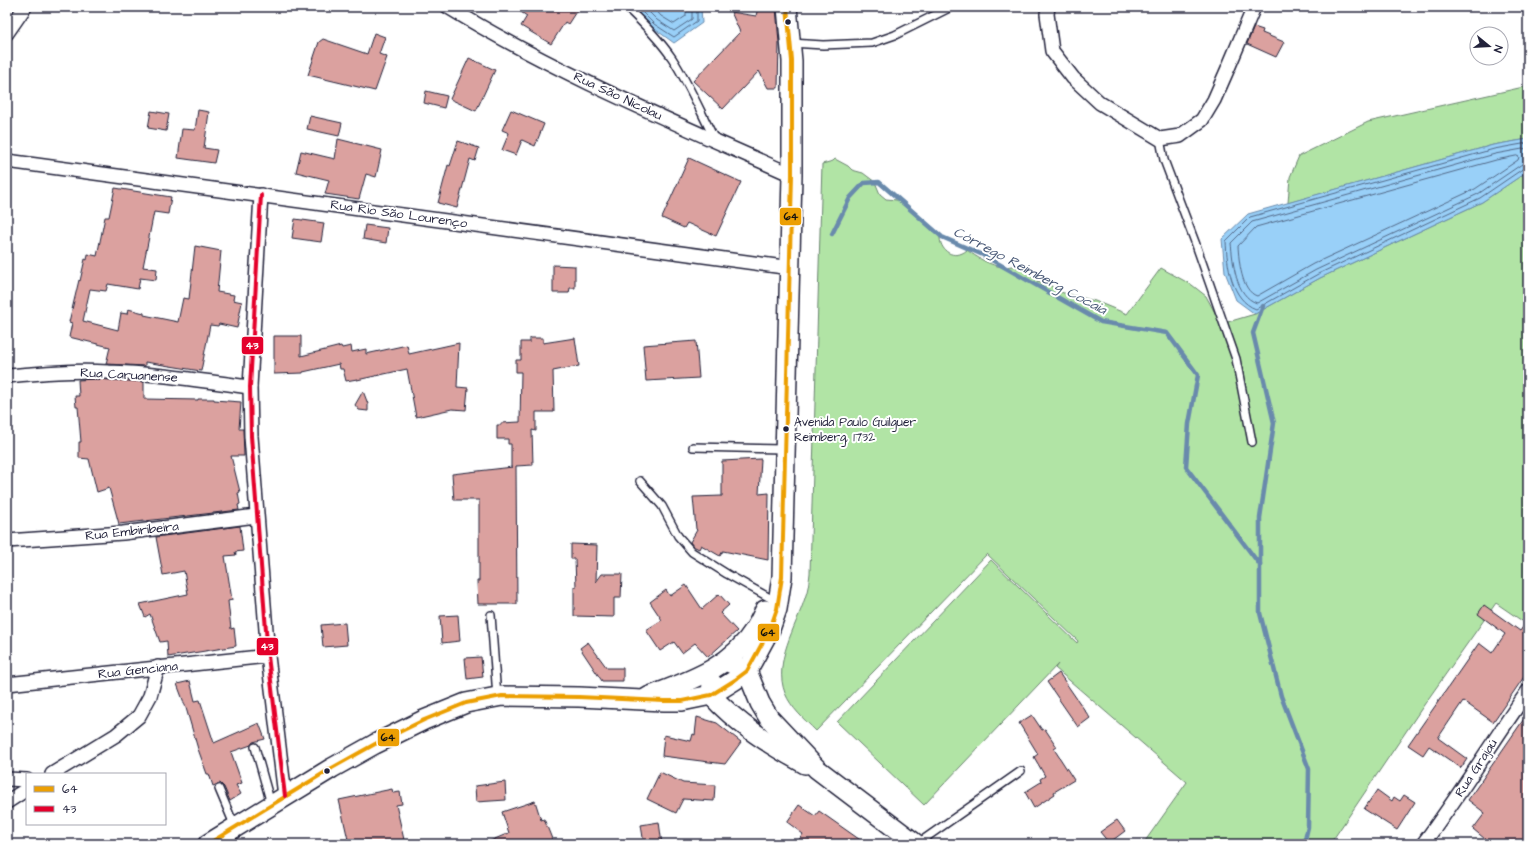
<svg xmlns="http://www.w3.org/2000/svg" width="1535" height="851" font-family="'Architects Daughter',sans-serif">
	<rect width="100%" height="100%" fill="#fff"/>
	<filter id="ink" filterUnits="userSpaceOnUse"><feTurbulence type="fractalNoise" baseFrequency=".025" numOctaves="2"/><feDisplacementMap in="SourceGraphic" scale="8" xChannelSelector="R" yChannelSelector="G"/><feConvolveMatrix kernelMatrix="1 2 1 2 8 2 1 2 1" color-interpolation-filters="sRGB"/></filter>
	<g filter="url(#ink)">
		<g fill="#b1e4a5" stroke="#6a8370">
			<polygon points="1528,86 1528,139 1493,145 1288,203 1290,177 1299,156 1368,122"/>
			<path d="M835,159l13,7 4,4 11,3 12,9 5,12 6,5 11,1 12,10 16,10 3,5 7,6 2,4h3c-1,16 14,26 27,15 9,7 24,16 36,17 3,1 6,-1 9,-1 7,0 16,7 23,9l2,6 11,3 12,8 35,9 32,13 34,-46 31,17 14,11 15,28 34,-10 65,-36 162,-76 46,-31v454l-32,-22 -70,99 -96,142h-187l44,-62 -132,-114 3,-4 -134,141 -87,-83 154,-162 86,83 1,-2 -91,-87 -171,177c-12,-12 -25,-23 -31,-38 -12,-31 11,-66 20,-95 3,-8 4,-16 5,-25l12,-409 11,-3z"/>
		</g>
		<g fill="#99d0f8" stroke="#698aac">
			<polygon points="632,7 701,7 702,23 674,43 652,27"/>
			<polygon points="1528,139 1528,171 1482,202 1320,278 1255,314 1236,300 1225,272 1222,239 1248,214 1493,145"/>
		</g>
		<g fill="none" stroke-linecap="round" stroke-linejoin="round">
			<g stroke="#526887" stroke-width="1">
				<polyline points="637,7 654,24 674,37 697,21 697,7"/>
				<polyline points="644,7 657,20 674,31 692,19 692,7"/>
				<polyline points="653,7 661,16 674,24 686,16 686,7"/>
				<path d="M1528,143l-34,6 -244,68 -24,24c1,24 5,59 30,68l62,-35 162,-76 44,-30h4"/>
				<path d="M1528,148l-33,6 -243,68 -21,21c2,19 4,53 26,60l59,-33 162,-76 44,-30 6,-1"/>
				<path d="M1517,156l2,1 -1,3 -43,29 -162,75 -56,32c-16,-5 -18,-36 -19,-50l18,-19 240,-67z"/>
			</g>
			<g stroke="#698aac" stroke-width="4.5">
				<polyline points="832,234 850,198 864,183 879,182 942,237 983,255 1101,322 1167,333 1198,375 1189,424 1186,467 1260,565"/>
				<polyline points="1263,306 1253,333 1274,423 1260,518 1260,613 1281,696 1309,769 1308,827 1304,844"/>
			</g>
		</g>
		<g fill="#dba19f" stroke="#22223b">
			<polygon points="513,7 579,7 568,24 565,22 551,44 521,26 527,16"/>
			<polygon points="758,7 776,7 779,43 778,88 768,88 759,71 723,109 693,81 740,32 731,12 756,16"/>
			<polygon points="1254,27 1263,30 1262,33 1284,42 1276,57 1247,44"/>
			<polygon points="374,33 385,37 379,54 387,57 375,91 308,75 319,42 323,39 367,54"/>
			<polygon points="469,58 495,70 476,111 450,99"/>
			<polygon points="426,91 447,96 444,108 424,103"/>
			<polygon points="198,110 209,112 204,148 217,150 214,163 178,158 182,129 195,130"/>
			<polygon points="511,110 544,124 535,146 522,140 516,155 502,150 509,133 502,130"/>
			<polygon points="151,111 169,114 166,131 148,128"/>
			<polygon points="310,116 342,123 339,136 307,129"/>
			<polygon points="338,139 382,150 376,177 366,174 359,199 325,194 329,180 296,172 301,151 335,159"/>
			<polygon points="458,141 479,148 475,161 470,159 457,208 438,203 448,165 450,166"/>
			<polygon points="689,158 741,182 716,236 687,223 684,228 662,218"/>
			<polygon points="115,188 171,197 168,214 154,212 143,267 157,269 156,280 140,278 138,289 108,284 106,291 90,289 83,321 118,330 121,313 127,314 128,309 144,313 144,315 178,322 183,298 189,299 195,246 221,251 217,292 234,295 233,300 242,302 237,328 219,324 218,326 210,325 201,371 145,362 145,366 106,364 110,347 69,337 72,323 69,322 79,280 80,281 85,259 87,260 88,254 97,256 105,217 109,217"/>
			<polygon points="295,219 324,223 321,242 292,238"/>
			<polygon points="365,225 388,228 386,243 363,239"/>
			<polygon points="553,265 575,266 575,288 570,288 569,293 553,293"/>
			<polygon points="274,336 301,336 301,356 341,346 342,348 351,346 352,352 366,349 366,354 407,345 409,354 459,343 457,387 468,388 466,410 452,409 416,417 407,369 357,380 357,379 346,381 343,369 340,369 339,364 303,372 303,373 274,374"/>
			<polygon points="530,338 543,338 543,343 575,338 579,366 553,371 554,412 536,412 536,431 532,430 533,465 516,466 517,604 478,604 477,581 479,581 479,500 454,500 452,474 513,467 511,467 511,444 508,444 508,439 497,439 497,425 501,425 501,423 520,422 521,372 516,372 516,360 521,360 521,342 530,342"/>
			<polygon points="696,341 699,378 646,381 643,345"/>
			<polygon points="95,379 144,382 144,399 198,400 198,399 214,399 214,400 241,402 239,429 243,429 244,456 231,456 240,492 238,493 240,504 238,505 239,510 119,524 109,488 97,492 89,459 79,458 79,442 81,442 78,407 76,407 75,396 79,396 78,380"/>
			<polygon points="363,391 368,404 368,411 359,410 355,405"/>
			<polygon points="761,459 759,494 769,493 768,560 723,551 720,556 701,545 699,549 693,546 690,542 697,530 696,529 693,497 722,496 722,461"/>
			<polygon points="240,526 243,551 235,552 236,555 225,556 232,600 228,601 231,629 234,628 236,646 168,657 167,641 160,642 150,614 145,617 140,604 188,594 184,571 163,575 156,537"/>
			<polygon points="571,544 597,545 596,582 602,574 622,574 621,598 614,598 614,617 574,616 574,587 576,587 575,559 571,559"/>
			<polygon points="686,585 702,609 719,594 729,605 720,613 737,631 708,657 695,643 682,653 674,642 660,651 646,630 662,620 650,602 666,590 670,596"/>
			<polygon points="1484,605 1520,631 1528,620 1528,671 1493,722 1463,701 1438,738 1467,759 1461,768 1429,746 1423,755 1408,745 1479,643 1492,653 1505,634 1478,614"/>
			<polygon points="458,615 460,641 442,643 440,616"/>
			<polygon points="345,623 347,645 323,647 321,625"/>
			<polygon points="588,642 607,668 623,668 623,681 602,681 580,648"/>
			<polygon points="481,657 483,677 467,679 465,658"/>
			<polygon points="1059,673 1090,718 1078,727 1047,682"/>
			<polygon points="190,681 195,701 200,700 214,743 259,723 265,739 253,742 251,745 231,752 242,783 236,785 241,794 230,801 224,787 220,783 213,786 209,774 207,774 198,749 186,708 177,684"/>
			<polygon points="1528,713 1528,844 1491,844 1473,829 1485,813 1468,800"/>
			<polygon points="1032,715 1042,730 1045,729 1057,747 1054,749 1074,780 1054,792 1055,794 1034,808 1025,792 1041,782 1040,779 1045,776 1034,757 1038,754 1019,723"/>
			<polygon points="697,717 717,723 741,742 725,764 662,756 664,735 691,741 693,734 695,735"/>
			<polygon points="660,772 683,783 715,785 714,801 683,799 676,813 647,799"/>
			<polygon points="505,782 506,800 476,802 475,786"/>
			<polygon points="392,789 393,793 400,792 402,804 396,805 405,844 349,844 339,800"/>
			<polygon points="1377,790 1392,801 1394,797 1400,801 1404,795 1415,802 1397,830 1364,809"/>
			<polygon points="535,801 541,820 544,819 554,844 483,844 509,833 502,812"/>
			<polygon points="799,805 815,816 819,811 866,844 796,844 803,834 787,822"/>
			<polygon points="1117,820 1125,831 1109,843 1100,832"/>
			<polygon points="659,822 662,844 644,844 641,825"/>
		</g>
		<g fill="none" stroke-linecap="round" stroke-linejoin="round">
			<g stroke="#22223b" stroke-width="10">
				<g id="service">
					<path d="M626,7c16,15 33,32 46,51 17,26 29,55 43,82"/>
					<polyline points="791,43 823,45 872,43 895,35 951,7"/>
					<polyline points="1160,139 1164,160 1195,242 1236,359 1252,442"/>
					<polyline points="693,447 783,449"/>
					<polyline points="640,481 662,506 678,536 692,552 727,574 770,598"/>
					<polyline points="491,615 497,697"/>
					<polyline points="255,747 271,804"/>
					<polyline points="219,789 235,827"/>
					<polyline points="917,844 1021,771"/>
				</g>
			</g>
			<g stroke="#22223b" stroke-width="16">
				<g id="minor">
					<path d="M448,7c109,67 228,116 344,168"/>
					<polyline points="1048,7 1047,14 1052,51 1073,78 1100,103 1160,139 1180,136 1202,120 1214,100 1229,66 1254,7"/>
					<polyline points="7,33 25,7"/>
					<polyline points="7,161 791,268"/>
					<polyline points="261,195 250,387 251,436 268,656 285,796"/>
					<path d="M7,376c33,-3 67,-6 101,-4 48,1 95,9 142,15"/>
					<polyline points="7,541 123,533 256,516"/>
					<polyline points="7,684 268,656"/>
					<polyline points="52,774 116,735 139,716 150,696 158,667"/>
					<polyline points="7,779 27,780"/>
					<polyline points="7,802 27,789"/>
					<path d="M1423,844c37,-49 69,-102 105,-153"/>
				</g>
			</g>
			<g stroke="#22223b" stroke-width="22">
				<g id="secondary">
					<polyline points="726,661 747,671 760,703 769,718 817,769 916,844"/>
					<path d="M712,683l-1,12c26,29 60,50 94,69"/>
					<path d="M648,697c41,-16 83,-29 107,-68 4,-6 7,-13 10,-19"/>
					<polyline points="208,844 332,768 375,744 424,720 466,703 502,696 579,697 664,701 682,701 711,695 735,680 747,671 770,629 777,609 782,577 792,175 792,61 787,7"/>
				</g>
			</g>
			<use href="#service" stroke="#fff" stroke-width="7"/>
			<use href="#minor" stroke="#fff" stroke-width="13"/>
			<use href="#secondary" stroke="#fff" stroke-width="19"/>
			<g stroke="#fff" stroke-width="7">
				<polyline id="bus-1" points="208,844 332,768 375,744 424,720 466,703 502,696 579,697 664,701 682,701 711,695 735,680 747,671 770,629 777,609 782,577 792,175 792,61 787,7"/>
			</g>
			<g stroke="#fff" stroke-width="7">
				<polyline id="bus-2" points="261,195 250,387 251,436 268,656 285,796"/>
			</g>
			<use href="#bus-1" stroke="#ec9f03" stroke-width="4"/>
			<use href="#bus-2" stroke="#e4002b" stroke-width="4"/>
		</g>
	</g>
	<g fill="#22223b" stroke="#fff" stroke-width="1.5">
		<circle cx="788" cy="22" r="3.5"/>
		<circle cx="786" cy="429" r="3.5"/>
		<circle cx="327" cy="771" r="3.5"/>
	</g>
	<g text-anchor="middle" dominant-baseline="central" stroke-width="4" stroke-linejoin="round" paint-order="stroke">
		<g font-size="12" fill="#22223b" stroke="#fff" text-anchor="start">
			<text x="794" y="422">Avenida Paulo Guilguer<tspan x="794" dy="15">Reimberg, 1732</tspan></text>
		</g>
		<g font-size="13" fill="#22223b" stroke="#fff">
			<text transform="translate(618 96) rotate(25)">Rua São Nicolau</text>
			<text transform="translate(399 214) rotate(8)">Rua Rio São Lourenço</text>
			<text transform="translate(129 375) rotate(3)">Rua Caruanense</text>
			<text transform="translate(132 531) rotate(-6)">Rua Embiribeira</text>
			<text transform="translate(138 670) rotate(-6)">Rua Genciana</text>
			<text transform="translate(1476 768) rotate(-57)">Rua Grajaú</text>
		</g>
		<g font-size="14" font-style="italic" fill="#465674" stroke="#fff">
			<text transform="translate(1030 271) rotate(28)">Córrego Reimberg Cocaia</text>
		</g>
	</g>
	<g stroke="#fff" stroke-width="1.5">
		<rect x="779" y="207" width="23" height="19" rx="4" fill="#ec9f03"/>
		<rect x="241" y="336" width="23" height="19" rx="4" fill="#e4002b"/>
		<rect x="757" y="623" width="23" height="19" rx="4" fill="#ec9f03"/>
		<rect x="256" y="637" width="23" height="19" rx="4" fill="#e4002b"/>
		<rect x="377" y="728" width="23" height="19" rx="4" fill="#ec9f03"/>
	</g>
	<g font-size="11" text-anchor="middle" font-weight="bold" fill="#fff">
		<text x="252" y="349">43</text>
		<text x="267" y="650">43</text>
	</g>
	<g font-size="11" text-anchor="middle" font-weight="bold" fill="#111">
		<text x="791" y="220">64</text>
		<text x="768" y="636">64</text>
		<text x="388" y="741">64</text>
	</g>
	<rect width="1535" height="851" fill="none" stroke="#fff" stroke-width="24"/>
	<rect x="12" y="12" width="1511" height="827" fill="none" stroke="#22223b" stroke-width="1.5" filter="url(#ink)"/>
	<rect x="26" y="773" width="140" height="52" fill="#ffffff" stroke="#a7a7b1"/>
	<rect x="34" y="786" width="20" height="6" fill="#ec9f03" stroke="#a7a7b1"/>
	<text x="62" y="793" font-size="12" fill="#22223b">64</text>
	<rect x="34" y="806" width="20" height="6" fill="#e4002b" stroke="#a7a7b1"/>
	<text x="62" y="813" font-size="12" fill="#22223b">43</text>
	<g transform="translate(1489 46) rotate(108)"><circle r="19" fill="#ffffff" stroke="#a7a7b1"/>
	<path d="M0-3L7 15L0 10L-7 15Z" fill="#22223b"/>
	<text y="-6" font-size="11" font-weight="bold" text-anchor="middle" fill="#22223b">N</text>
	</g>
</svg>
